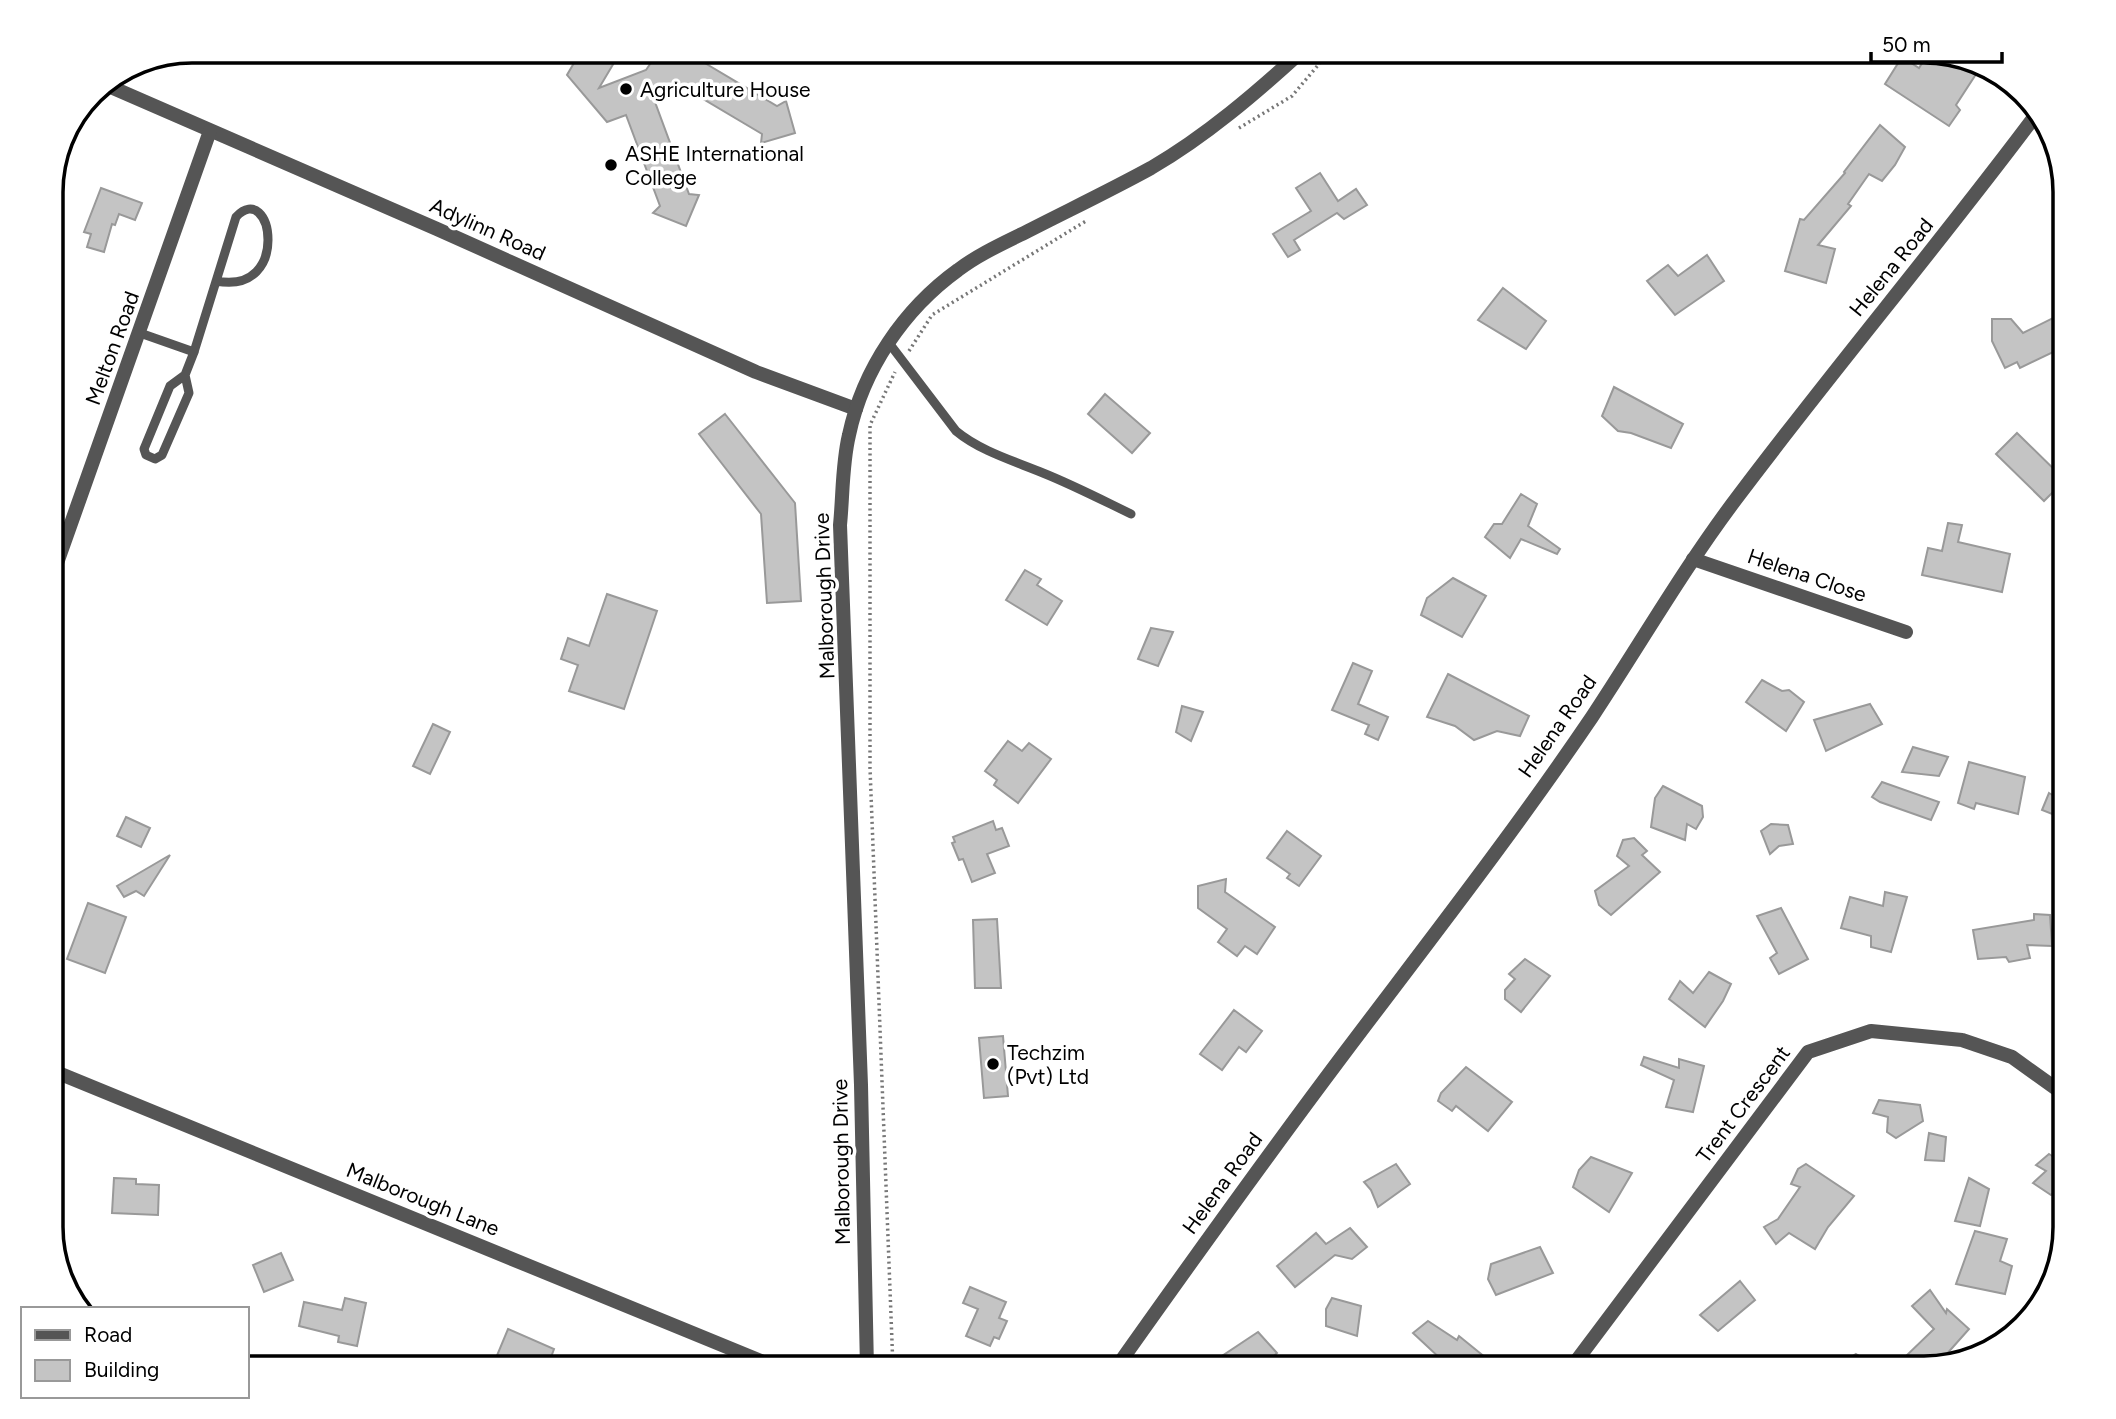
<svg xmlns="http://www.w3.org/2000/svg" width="2116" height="1419" font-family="Figtree,sans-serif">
	<rect width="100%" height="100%" fill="#fff"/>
	<g fill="#c4c4c4" stroke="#999" stroke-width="2">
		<polygon points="581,51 621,51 599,88 646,70 659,51 696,51 693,56 777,106 786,101 795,133 761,143 762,134 676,83 668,97 655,102 689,194 699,195 686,226 653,213 660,206 626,115 607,122 567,75"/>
		<polygon points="1929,52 1980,68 1956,105 1960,110 1949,126 1885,84 1902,57 1919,68"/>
		<polygon points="1880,125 1905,147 1895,165 1882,181 1869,174 1848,204 1851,206 1818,245 1835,249 1826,283 1785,271 1800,219 1804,220 1845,173 1844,172"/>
		<polygon points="1320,173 1338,201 1356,189 1367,205 1344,219 1337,213 1294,240 1300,250 1288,257 1273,234 1311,211 1296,188"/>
		<polygon points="101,188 142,203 135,220 119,214 115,225 112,224 104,252 87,247 91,234 84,232"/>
		<polygon points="1707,255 1724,281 1675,315 1647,281 1668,265 1678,276"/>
		<polygon points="1503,288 1546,321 1526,349 1478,320"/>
		<polygon points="2061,314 2065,322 2065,351 2055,356 2053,352 2020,368 2017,362 2005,368 1992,341 1992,319 2011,319 2023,333"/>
		<polygon points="1614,387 1683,424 1671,448 1631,433 1618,431 1602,416"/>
		<polygon points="1105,394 1150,433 1132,453 1088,414"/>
		<polygon points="725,414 795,503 801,601 767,603 761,514 699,434"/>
		<polygon points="2017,433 2065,480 2044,501 1996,454"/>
		<polygon points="1521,494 1537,504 1528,526 1560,549 1557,554 1521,539 1510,558 1485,537 1494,524 1502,524"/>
		<polygon points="1948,523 1962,525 1958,542 2010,554 2002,592 1922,575 1928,548 1942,551"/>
		<polygon points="1025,570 1041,579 1037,585 1062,601 1047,625 1006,600"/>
		<polygon points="1453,578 1486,596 1462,637 1421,615 1427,598"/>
		<polygon points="607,594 657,611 624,709 569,691 578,665 561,659 568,638 589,646"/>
		<polygon points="1151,628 1173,632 1158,666 1138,659"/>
		<polygon points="1353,663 1372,671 1358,704 1388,717 1378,740 1365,734 1369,725 1332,710"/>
		<polygon points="1448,674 1529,716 1520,736 1497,731 1474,740 1455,726 1427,717"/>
		<polygon points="1762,680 1782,691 1789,690 1804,702 1786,731 1746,702"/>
		<polygon points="1870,704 1882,724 1826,751 1814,720"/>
		<polygon points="1182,706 1203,712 1191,741 1176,732"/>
		<polygon points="433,724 450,732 430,774 413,766"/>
		<polygon points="1008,741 1022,751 1029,743 1051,759 1018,803 994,785 997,780 985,771"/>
		<polygon points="1913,747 1948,757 1939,776 1902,772"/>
		<polygon points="1969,762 2025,777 2018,814 1976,803 1974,809 1958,803"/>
		<polygon points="1882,782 1939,802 1931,820 1880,802 1872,797"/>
		<polygon points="1663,786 1702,806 1703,817 1696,829 1687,824 1685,840 1651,827 1655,798"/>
		<polygon points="2049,793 2065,802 2065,819 2042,810"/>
		<polygon points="126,817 150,828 141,847 117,836"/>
		<polygon points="993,821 996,830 1002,828 1009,846 987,854 995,873 972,882 963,859 959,860 952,843 955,842 953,837"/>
		<polygon points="1771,824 1788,825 1793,844 1779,846 1770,854 1761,831"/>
		<polygon points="1287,831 1321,856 1299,886 1287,878 1290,874 1267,858"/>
		<polygon points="1634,838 1647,851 1642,855 1660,872 1611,915 1599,905 1595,891 1629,866 1617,856 1623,840"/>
		<polygon points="170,855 144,896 136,891 124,897 117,886"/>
		<polygon points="1226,879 1225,892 1275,927 1257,954 1245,946 1237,956 1218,942 1227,929 1198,908 1198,886"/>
		<polygon points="1885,892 1907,897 1891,952 1871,947 1871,936 1841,928 1850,897 1883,906"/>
		<polygon points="88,903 126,917 105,973 67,959"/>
		<polygon points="1781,908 1808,959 1779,974 1770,958 1777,953 1757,916"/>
		<polygon points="2034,914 2050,915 2052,946 2027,945 2030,958 2009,962 2006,957 1978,959 1973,930 2034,920"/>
		<polygon points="997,919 1001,988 975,988 973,920"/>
		<polygon points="1525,959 1550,976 1521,1012 1505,999 1505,990 1515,979 1509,974"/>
		<polygon points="1709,972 1731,984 1723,1001 1705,1027 1669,999 1680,981 1693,993"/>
		<polygon points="1234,1010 1262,1031 1246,1052 1239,1047 1222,1070 1200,1054"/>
		<polygon points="1003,1036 1008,1096 984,1098 979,1038"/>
		<polygon points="1644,1057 1679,1068 1679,1059 1704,1066 1693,1112 1666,1107 1674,1080 1641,1065"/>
		<polygon points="1466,1067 1512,1102 1488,1131 1456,1106 1452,1111 1438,1101 1441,1093"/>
		<polygon points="1879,1100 1920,1105 1923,1121 1896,1138 1887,1132 1888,1117 1873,1113"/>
		<polygon points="1929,1133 1946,1137 1944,1161 1925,1160"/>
		<polygon points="2049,1154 2065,1164 2065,1196 2056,1190 2051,1195 2033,1183 2046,1171 2036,1165"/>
		<polygon points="1591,1157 1632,1173 1609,1212 1573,1187 1579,1170"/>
		<polygon points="1396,1164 1410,1184 1378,1207 1371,1190 1364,1182"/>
		<polygon points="1806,1164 1854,1196 1828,1227 1815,1249 1789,1233 1776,1244 1764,1227 1778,1219 1800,1187 1791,1184 1798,1169"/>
		<polygon points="114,1178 136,1179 136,1184 159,1185 158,1215 112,1213"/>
		<polygon points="1969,1178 1989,1189 1980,1226 1955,1221"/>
		<polygon points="1350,1228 1367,1247 1352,1259 1335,1255 1295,1287 1277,1266 1316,1233 1326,1244"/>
		<polygon points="1975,1231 2007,1239 2000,1261 2012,1266 2005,1294 1956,1284"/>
		<polygon points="1540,1247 1553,1273 1496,1295 1488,1279 1491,1264"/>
		<polygon points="281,1253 293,1280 264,1292 253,1265"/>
		<polygon points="1740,1281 1755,1300 1718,1331 1700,1315"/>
		<polygon points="970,1287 1006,1302 999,1318 1007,1321 999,1339 994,1337 990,1346 966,1336 978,1309 963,1303"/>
		<polygon points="1930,1290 1946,1313 1947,1309 1969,1329 1937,1365 1916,1368 1906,1356 1934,1329 1912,1306"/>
		<polygon points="345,1298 366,1303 357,1346 338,1342 339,1336 299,1326 304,1302 342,1310"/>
		<polygon points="1332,1298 1361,1306 1357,1336 1326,1326 1326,1309"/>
		<polygon points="1428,1321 1457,1340 1459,1336 1486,1358 1480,1368 1436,1368 1442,1360 1413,1333"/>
		<polygon points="508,1329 554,1349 547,1368 503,1368 493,1365"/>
		<polygon points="1258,1332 1277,1353 1262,1368 1233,1368 1222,1356"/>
		<polygon points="1856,1354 1880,1368 1834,1368"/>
	</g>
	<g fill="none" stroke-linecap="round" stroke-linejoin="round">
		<g stroke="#777" stroke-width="3.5" stroke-dasharray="2 3.5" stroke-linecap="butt">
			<polyline points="1239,128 1292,96 1330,51"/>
			<polyline points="909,351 932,315 1086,221"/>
			<polyline points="893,1368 870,768 870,425 895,372"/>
		</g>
		<g stroke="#555" stroke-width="9">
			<polyline points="140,333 194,352 185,375 170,386 144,449 146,455 155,459 162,455 189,393 185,375"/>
			<path d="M889,343l67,88c24,20 58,30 87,42 30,12 59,27 88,41"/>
			<path d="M194,352l42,-135c36,-39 56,79 -20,64"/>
		</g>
		<g stroke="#555" stroke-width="14">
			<polyline points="104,84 437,229 756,372 856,409"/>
			<polyline points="1693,559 1906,632"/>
			<polyline points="51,580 210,131"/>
			<polyline points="51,1070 778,1368"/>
			<path d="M867,1368l-6,-283 -21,-560c3,-30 2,-61 9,-90 14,-66 55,-126 109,-165 21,-16 46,-27 70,-39 41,-21 83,-41 123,-63 55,-32 105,-75 151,-117"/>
			<path d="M1116,1368c75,-106 151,-212 230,-317 83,-110 168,-219 246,-334 49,-74 93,-151 147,-222 97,-129 202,-253 299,-383"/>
			<polyline points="1571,1368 1808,1052 1871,1031 1962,1040 2012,1057 2065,1095"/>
		</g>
	</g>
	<g fill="#000" stroke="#fff" stroke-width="2.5">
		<circle cx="626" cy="89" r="7"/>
		<circle cx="611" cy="165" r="7"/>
		<circle cx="993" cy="1064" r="7"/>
	</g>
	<g text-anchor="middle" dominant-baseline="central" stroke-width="7" stroke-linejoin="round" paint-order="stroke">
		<g font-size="21" fill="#000" stroke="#fff" text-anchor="start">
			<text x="640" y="89">Agriculture House</text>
			<text x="625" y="153">ASHE International<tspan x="625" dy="24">College</tspan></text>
			<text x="1007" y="1052">Techzim<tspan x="1007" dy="24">(Pvt) Ltd</tspan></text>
		</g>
		<g font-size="21" fill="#000" stroke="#fff">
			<text transform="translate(488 229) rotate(24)">Adylinn Road</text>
			<text transform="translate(1891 267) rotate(-51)">Helena Road</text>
			<text transform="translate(112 348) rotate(-70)">Melton Road</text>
			<text transform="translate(1807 575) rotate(19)">Helena Close</text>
			<text transform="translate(824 596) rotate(-92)">Malborough Drive</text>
			<text transform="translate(1557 726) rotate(-55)">Helena Road</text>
			<text transform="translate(1743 1104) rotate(-53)">Trent Crescent</text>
			<text transform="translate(841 1162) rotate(-91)">Malborough Drive</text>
			<text transform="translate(1222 1183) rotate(-54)">Helena Road</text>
			<text transform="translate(423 1199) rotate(22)">Malborough Lane</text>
		</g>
	</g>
	<path d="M0 0H2116V1419H0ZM192 63H1924A129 129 0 0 1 2053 192V1227A129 129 0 0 1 1924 1356H192A129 129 0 0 1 63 1227V192A129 129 0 0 1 192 63Z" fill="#fff" fill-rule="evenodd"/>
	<path fill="none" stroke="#000" stroke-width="3.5" d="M192 63H1924A129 129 0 0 1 2053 192V1227A129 129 0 0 1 1924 1356H192A129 129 0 0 1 63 1227V192A129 129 0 0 1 192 63Z"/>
	<rect x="21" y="1307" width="228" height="91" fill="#ffffff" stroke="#999999" stroke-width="2"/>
	<rect x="35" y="1330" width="35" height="10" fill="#555555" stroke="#999999" stroke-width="2"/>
	<text x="84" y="1342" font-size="21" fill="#000000">Road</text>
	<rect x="35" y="1360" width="35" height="21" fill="#c4c4c4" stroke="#999999" stroke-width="2"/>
	<text x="84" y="1377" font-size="21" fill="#000000">Building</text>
	<path d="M1871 52v10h131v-10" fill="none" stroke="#000000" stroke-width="3.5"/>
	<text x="1882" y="52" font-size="21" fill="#000000" stroke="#ffffff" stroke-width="5" paint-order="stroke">50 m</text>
</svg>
